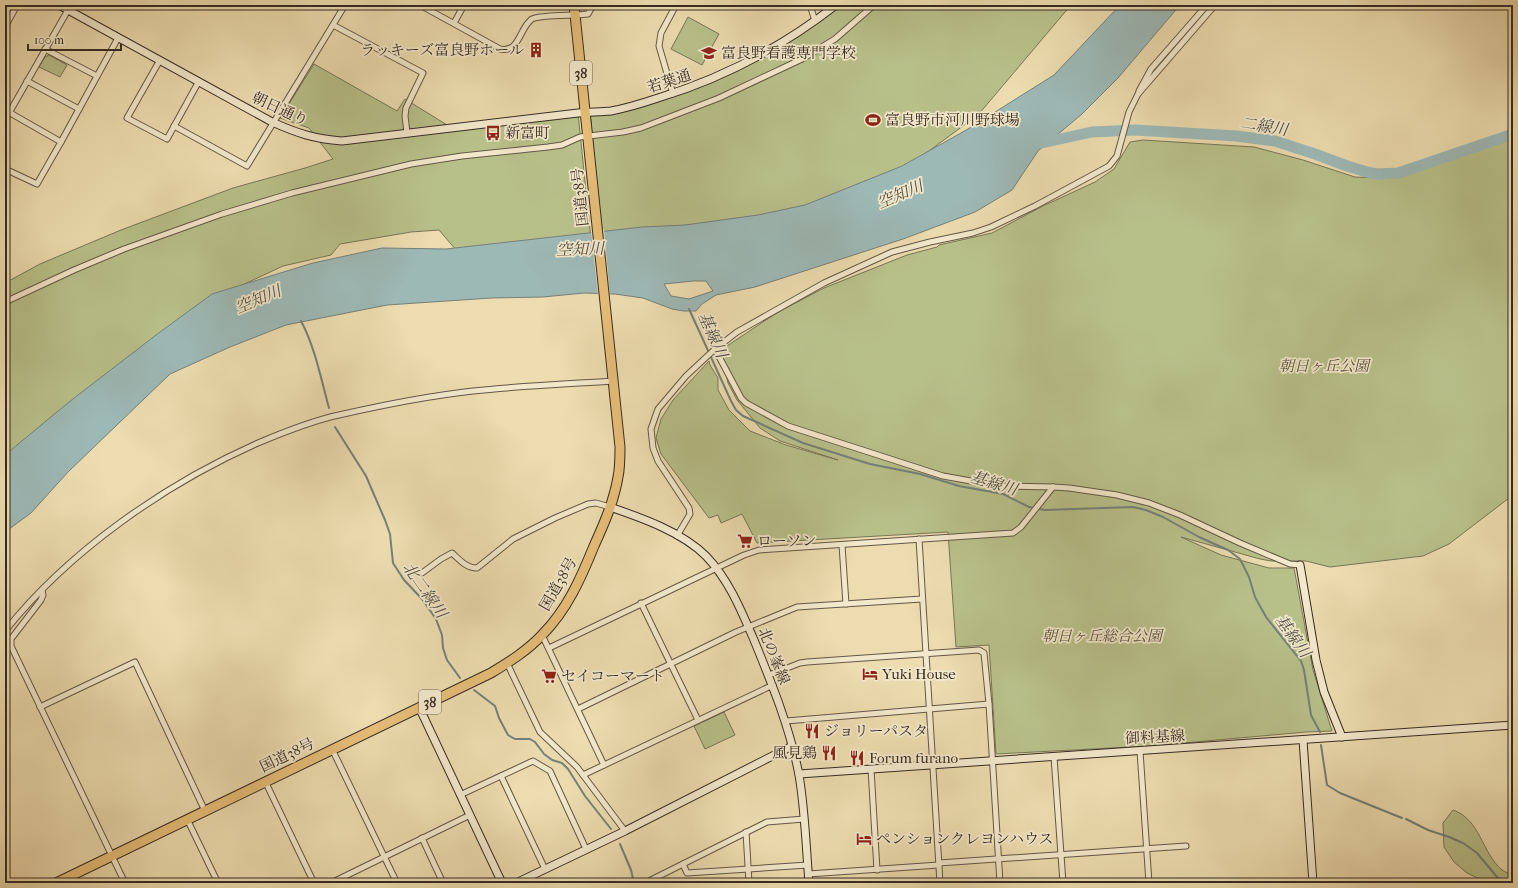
<svg xmlns="http://www.w3.org/2000/svg" width="1518" height="888" font-family="'IM FELL French Canon','Noto Serif JP',serif">
	<rect width="100%" height="100%" fill="#ecdcaf"/>
	<filter id="stains"><feTurbulence type="fractalNoise" baseFrequency=".005" numOctaves="4"/><feColorMatrix values="0 0 0 0 .2 0 0 0 0 .09 0 0 0 0 .02 0 0 0 .5 -.17"/></filter>
	<radialGradient id="worn" r=".72"><stop offset=".6" stop-color="#630" stop-opacity="0"/><stop offset="1" stop-color="#630" stop-opacity=".3"/></radialGradient>
	<g fill="#b8c08a" stroke="#777656">
		<polygon points="836,5 1071,5 978,115 903,170 782,217 602,238 590,112 611,111 735,69"/>
		<polygon points="688,17 719,34 702,65 671,49"/>
		<polygon points="49,55 67,65 60,77 39,67 45,57"/>
		<polygon points="314,64 397,111 405,99 452,128 578,113 591,240 457,251 439,230 411,232 340,244 331,255 283,266 223,294 5,459 5,283 40,264 121,230 233,188 305,168 333,159 309,128 280,118"/>
		<polygon points="1513,139 1513,495 1449,544 1423,556 1330,567 1306,561 1271,561 1260,559 1181,537 1221,555 1269,568 1294,568 1313,670 1332,731 1306,732 1150,746 996,754 989,645 956,647 948,532 757,543 742,514 721,523 718,515 709,518 661,454 656,438 661,419 673,400 709,361 710,365 718,378 718,390 729,410 750,431 786,445 838,460 780,441 760,428 737,400 728,383 721,350 778,312 824,288 907,255 937,247 939,245 992,233 1043,206 1095,182 1114,169 1130,142 1143,140 1254,147 1303,160 1355,177 1383,178 1402,175"/>
		<polygon points="724,712 735,735 705,749 694,726"/>
		<path d="M1453,810c27,9 29,43 49,60 3,2 8,4 11,5v8h-25l-21,-10 -13,-11 -10,-15 -1,-24z"/>
	</g>
	<path fill="#9db9b6" stroke="#74807b" fill-rule="evenodd" d="M1120,5h60l-62,73 -36,36 -44,37 -26,39 -37,22 -72,27 -148,48 -39,8 -14,9 -6,7h-13l-11,-2 -29,-11 -28,-4 -31,-1 -41,4 -52,1 -104,7 -101,20 -56,22 -60,27 -102,98 -37,41 -26,19v-77l64,-53 87,-67 56,-41 101,-31 69,-15 64,1 196,-22 43,-2 73,-10 47,-10 97,-39 66,-37 86,-54zM693,281h13l7,10 -24,8 -18,-3 -7,-12z"/>
	<polygon fill="#ecdcaf" points="604,229 610,296 598,295 591,231"/>
	<g fill="none" stroke-linecap="round" stroke-linejoin="round">
		<g stroke="#74807b" stroke-width="2">
			<polyline points="689,309 731,401 736,410 743,416 803,443 870,464 920,474 959,486 1003,494 1029,507 1045,510 1133,507 1146,510 1163,517 1199,537 1228,550 1240,559 1249,577 1255,597 1266,617 1301,661 1304,670 1311,715 1320,732"/>
			<path d="M301,321c14,26 20,58 28,87"/>
			<polyline points="335,427 366,476 385,520 390,534 393,563 404,580 422,599 436,619 442,635 443,648 447,660 460,678"/>
			<polyline points="474,690 495,706 499,718 508,735 515,739 530,739 535,742 544,754 552,760 562,763 568,769 585,796 611,829"/>
			<polyline points="1321,745 1327,785 1340,793 1402,818"/>
			<polyline points="1406,819 1428,830 1449,837 1463,843 1477,853 1502,883"/>
			<polyline points="620,844 631,870 634,883"/>
		</g>
		<polyline stroke="#9db9b6" stroke-width="11" points="1037,144 1092,132 1135,130 1236,136 1275,141 1315,154 1347,166 1367,172 1377,174 1398,173 1407,170 1513,134"/>
		<g stroke="#645746" stroke-width="7">
			<g id="street">
				<path d="M420,5l80,44c20,4 19,-21 32,-30 8,-5 44,-3 56,-5l5,-9"/>
				<polyline points="810,5 815,21"/>
				<polyline points="454,23 464,5"/>
				<polyline points="333,25 423,73 406,108 405,116 407,133"/>
				<polyline points="5,27 17,5"/>
				<polyline points="45,49 97,76"/>
				<polyline points="160,60 127,118 167,139 199,81"/>
				<polyline points="27,81 79,109"/>
				<polyline points="1139,91 1151,69 1207,5"/>
				<polyline points="673,94 659,46 661,33 676,5"/>
				<polyline points="5,110 61,142 118,38"/>
				<polyline points="5,120 68,10"/>
				<polyline points="174,126 247,166 345,5"/>
				<polyline points="5,169 37,184 61,142"/>
				<polyline points="5,302 74,270 124,249 222,214 292,193 411,164 462,156 548,147 562,145 580,137 623,132 641,128 719,98 802,59 817,50 835,39 874,5"/>
				<polyline points="715,349 741,398 746,403 788,426 943,476 999,486 1053,487 1069,488 1117,495 1149,503 1180,515 1240,543 1290,564 1300,565"/>
				<polyline points="677,536 690,514 689,508 658,461 653,448 651,429 658,409 686,376 715,349 737,332 824,283 892,252 930,242 973,233 991,227 1035,206 1109,166 1117,156 1129,112 1138,94 1215,5"/>
				<polyline points="919,539 940,883"/>
				<polyline points="842,545 846,604"/>
				<path d="M422,573l19,-14 11,-6c8,7 14,15 25,15l36,-29 42,-21 33,-14 8,-1 14,4"/>
				<polyline points="42,590 43,595 41,600 11,639 11,646 125,883"/>
				<polyline points="641,603 698,720"/>
				<path d="M5,631c64,-80 160,-147 253,-188 26,-11 53,-22 81,-28 44,-10 89,-19 134,-24 47,-5 93,-7 140,-10"/>
				<polyline points="542,635 604,765"/>
				<polyline points="549,648 744,555 759,550 1013,533 1021,527 1053,487"/>
				<polyline points="507,663 540,732 577,767 625,831"/>
				<polyline points="769,675 800,663 807,662 979,650 984,653 989,704 1000,883"/>
				<polyline points="40,707 135,662 205,811"/>
				<polyline points="578,709 736,632 797,607 922,599"/>
				<polyline points="786,721 989,704"/>
				<polyline points="332,749 397,883"/>
				<polyline points="1140,751 1149,883"/>
				<polyline points="1054,757 1063,883"/>
				<polyline points="871,769 877,870"/>
				<polyline points="583,775 773,685"/>
				<polyline points="501,776 545,869"/>
				<polyline points="265,781 314,883"/>
				<polyline points="460,795 533,761 550,771 586,849"/>
				<polyline points="187,819 218,883"/>
				<polyline points="746,832 749,883"/>
				<polyline points="422,838 443,883"/>
				<polyline points="939,863 1186,846"/>
				<polyline points="683,864 687,873 808,865"/>
				<polyline points="808,874 939,865"/>
				<polyline points="331,883 470,815"/>
				<polyline points="645,883 767,822 804,819"/>
			</g>
		</g>
		<g stroke="#362b23" stroke-width="9">
			<g id="secondary">
				<path d="M59,5l213,117c25,11 42,17 70,19l236,-28c11,-1 22,-1 33,-2 16,-3 32,-8 47,-13 66,-20 124,-51 178,-93"/>
				<path d="M610,507c32,11 72,25 96,49 23,24 35,54 48,84 18,44 36,88 45,135 6,35 7,72 10,108"/>
				<polyline points="1300,565 1316,660 1324,692 1342,737"/>
				<polyline points="419,707 502,883"/>
				<polyline points="1303,740 1313,883"/>
				<polyline points="799,774 1513,725"/>
				<polyline points="516,883 625,831 792,746"/>
			</g>
		</g>
		<g stroke="#362b23" stroke-width="11">
			<path id="highway" d="M56,883l435,-210c18,-11 36,-22 51,-38 25,-25 39,-57 52,-89 10,-22 20,-45 24,-69 2,-9 2,-20 2,-30l-46,-442"/>
		</g>
		<use href="#street" stroke="#f3e8cb" stroke-width="5"/>
		<use href="#secondary" stroke="#f3e8cb" stroke-width="7"/>
		<use href="#highway" stroke="#e6be78" stroke-width="9"/>
	</g>
	<defs>
		<g id="building-bare" transform="scale(1.2)"><path d="M-4-6H4V6H1V3H-1V6H-4ZM-2.5-4.3h1.7v1.8h-1.7ZM.8-4.3h1.7v1.8H.8ZM-2.5-1h1.7V.8h-1.7ZM.8-1h1.7V.8H.8Z" fill="#8f2418" stroke="#f3e8cb" stroke-width="2.5" paint-order="stroke"/></g>
		<g id="school-bare" transform="scale(1.2)"><path d="M0-5L7-2L0 1L-7-2ZM-4 1L0 2.5L4 1V4Q0 6-4 4Z" fill="#8f2418" stroke="#f3e8cb" stroke-width="2.5" paint-order="stroke"/></g>
		<g id="stadium-bare" transform="scale(1.2)"><path d="M0-5a6.5 5 0 1 0 0 10a6.5 5 0 1 0 0-10ZM-3.5-1.8h7v3.6h-7Z" fill="#8f2418" stroke="#f3e8cb" stroke-width="2.5" paint-order="stroke"/></g>
		<g id="bus-bare" transform="scale(1.2)"><path d="M-5-6H5V4H4V6H2V4H-2V6H-4V4H-5ZM-3.5-4V0h7V-4ZM-3.5 1.2v1.5H-2V1.2ZM2 1.2v1.5H3.5V1.2Z" fill="#8f2418" stroke="#f3e8cb" stroke-width="2.5" paint-order="stroke"/></g>
		<g id="supermarket-bare" transform="scale(1.2)"><path d="M-6-5.5h2.5l.6 2H6L4.5 2H-2.5L-4.4-4H-6ZM-1.5 3.2a1.3 1.3 0 1 0 .1 0ZM3 3.2a1.3 1.3 0 1 0 .1 0Z" fill="#8f2418" stroke="#f3e8cb" stroke-width="2.5" paint-order="stroke"/></g>
		<g id="hotel-bare" transform="scale(1.2)"><path d="M-6-4.5h1.5V1H6V5H4.5V3h-9V5H-6ZM-4 0a1.8 1.8 0 1 1 3.6 0ZM.5 0V-2.5h3Q6-2.5 6 0Z" fill="#8f2418" stroke="#f3e8cb" stroke-width="2.5" paint-order="stroke"/></g>
		<g id="restaurant-bare" transform="scale(1.2)"><path d="M-5-6h1v4h1v-4h1v4h1v-4h1v5L-1.5 .5V6h-2V.5L-5-1ZM5-6V6H3V1.5H1.5Q1.5-4 5-6Z" fill="#8f2418" stroke="#f3e8cb" stroke-width="2.5" paint-order="stroke"/></g>
	</defs>
	<g fill-rule="evenodd">
		<use href="#building-bare" x="536" y="50"/>
		<use href="#school-bare" x="709" y="53"/>
		<use href="#stadium-bare" x="873" y="120"/>
		<use href="#bus-bare" x="493" y="133"/>
		<use href="#supermarket-bare" x="745" y="541"/>
		<use href="#hotel-bare" x="870" y="674"/>
		<use href="#supermarket-bare" x="549" y="676"/>
		<use href="#restaurant-bare" x="812" y="731"/>
		<use href="#restaurant-bare" x="829" y="753"/>
		<use href="#restaurant-bare" x="857" y="758"/>
		<use href="#hotel-bare" x="864" y="839"/>
	</g>
	<g text-anchor="middle" dominant-baseline="central" stroke-width="3.5" stroke-linejoin="round" paint-order="stroke">
		<g fill="#f3e8cb" stroke="#6f6455" stroke-width="1">
			<rect x="570" y="61" width="22" height="24" rx="3"/>
			<rect x="419" y="690" width="22" height="24" rx="3"/>
		</g>
		<g font-size="14" font-weight="bold" fill="#362b23">
			<text x="581" y="73">38</text>
			<text x="430" y="702">38</text>
		</g>
		<g font-size="15" fill="#362b23" stroke="#f3e8cb" text-anchor="start">
			<text x="524" y="50" text-anchor="end">ラッキーズ富良野ホール</text>
			<text x="721" y="53">富良野看護専門学校</text>
			<text x="885" y="120">富良野市河川野球場</text>
			<text x="505" y="133">新富町</text>
			<text x="757" y="541">ローソン</text>
			<text x="882" y="674">Yuki House</text>
			<text x="561" y="676">セイコーマート</text>
			<text x="824" y="731">ジョリーパスタ</text>
			<text x="817" y="753" text-anchor="end">風見鶏</text>
			<text x="869" y="758">Forum furano</text>
			<text x="876" y="839">ペンションクレヨンハウス</text>
		</g>
		<g font-size="15" fill="#362b23" stroke="#f3e8cb">
			<text transform="translate(669 81) rotate(-18)">若葉通</text>
			<text transform="translate(280 109) rotate(25)">朝日通り</text>
			<text transform="translate(580 197) rotate(-96)">国道38号</text>
			<text transform="translate(558 584) rotate(-60)">国道38号</text>
			<text transform="translate(774 656) rotate(68)">北の峯線</text>
			<text transform="translate(1155 737) rotate(-3)">御料基線</text>
			<text transform="translate(287 755) rotate(-26)">国道38号</text>
		</g>
		<g font-size="15" font-style="italic" fill="#56503d" stroke="#f3e8cb">
			<text x="1324" y="366">朝日ヶ丘公園</text>
			<text x="1102" y="636">朝日ヶ丘総合公園</text>
		</g>
		<g font-size="16" font-style="italic" fill="#504e48" stroke="#f3e8cb">
			<text transform="translate(1264 126) rotate(9)">二線川</text>
			<text transform="translate(900 194) rotate(-23)">空知川</text>
			<text transform="translate(580 249) rotate(-2)">空知川</text>
			<text transform="translate(258 299) rotate(-23)">空知川</text>
			<text transform="translate(713 335) rotate(66)">基線川</text>
			<text transform="translate(994 483) rotate(17)">基線川</text>
			<text transform="translate(425 590) rotate(55)">北二線川</text>
			<text transform="translate(1293 636) rotate(54)">基線川</text>
		</g>
	</g>
	<rect width="1518" height="888" fill="none" stroke="#ecdcaf" stroke-width="20"/>
	<rect x="6" y="6" width="1506" height="876" fill="none" stroke="#362b23" stroke-width="2"/>
	<rect x="10" y="10" width="1498" height="868" fill="none" stroke="#362b23"/>
	<path d="M28 44v6h93v-6" fill="none" stroke="#362b23" stroke-width="2"/>
	<text x="34" y="44" font-size="12" fill="#362b23" stroke="#f3e8cb" stroke-width="3" paint-order="stroke">100 m</text>
	<rect width="100%" height="100%" filter="url(#stains)"/>
	<rect width="100%" height="100%" fill="url(#worn)"/>
</svg>
